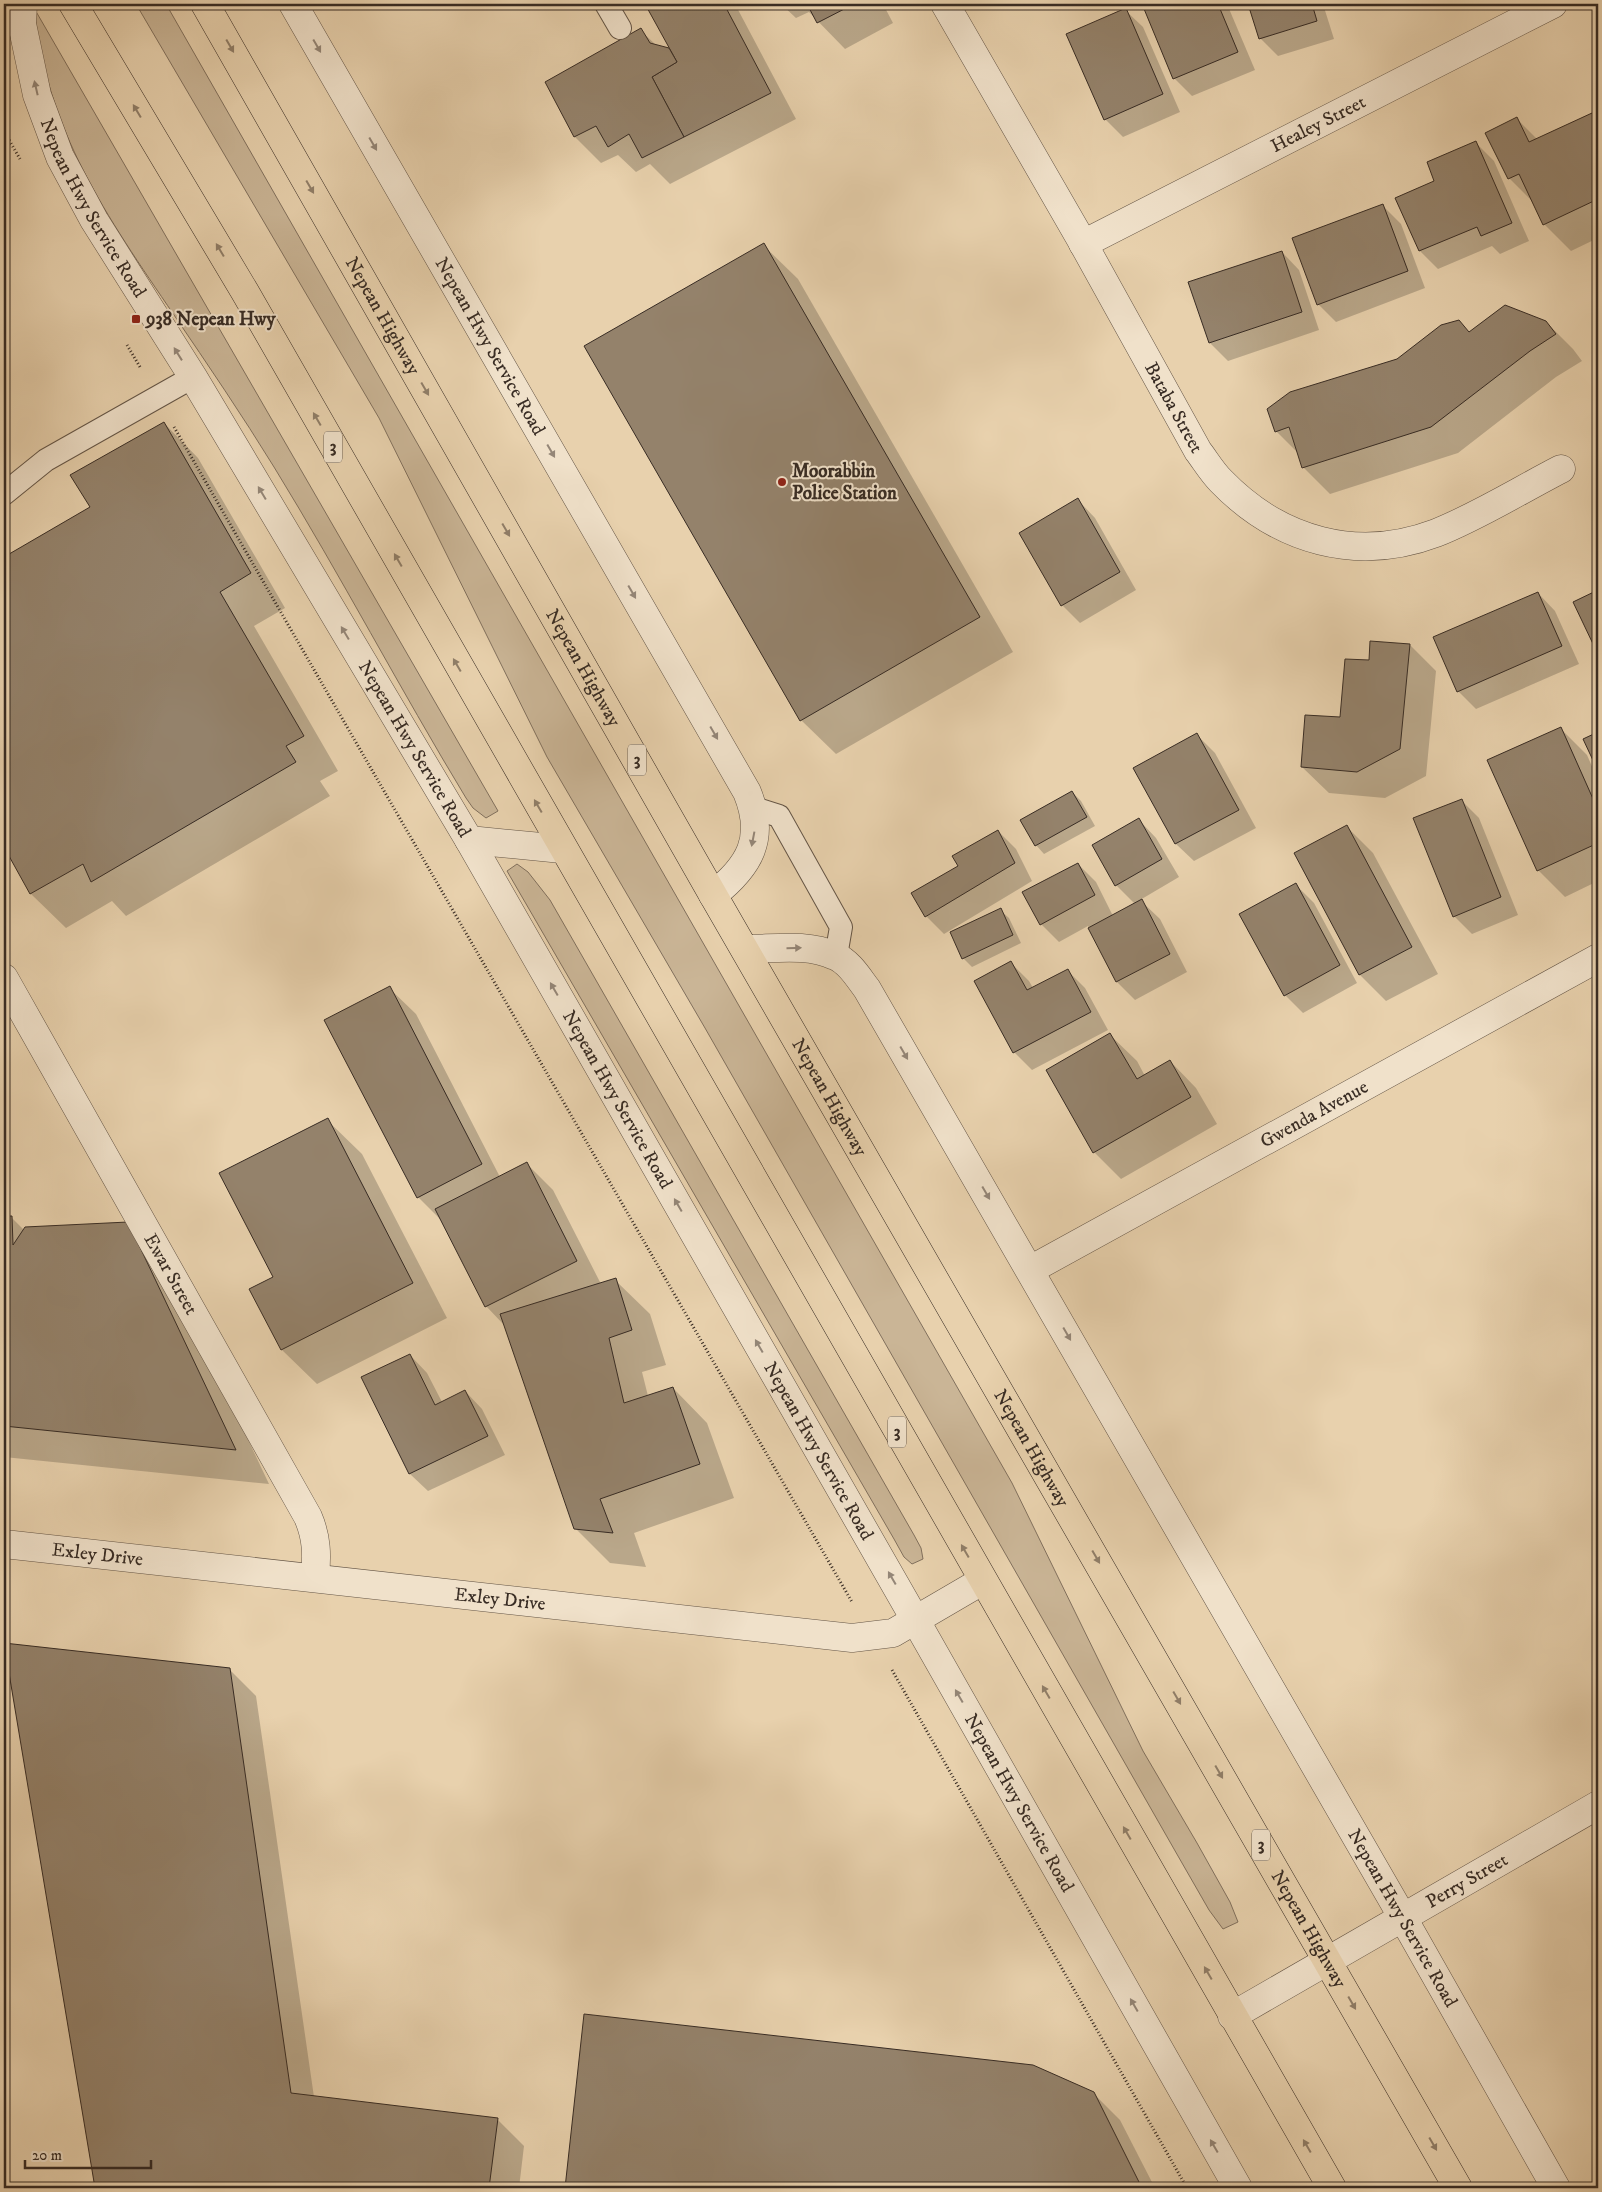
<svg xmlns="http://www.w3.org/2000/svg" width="1602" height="2192" font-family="'IM FELL DW Pica',serif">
	<rect width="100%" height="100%" fill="#e8d1ad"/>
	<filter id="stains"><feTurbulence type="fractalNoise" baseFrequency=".004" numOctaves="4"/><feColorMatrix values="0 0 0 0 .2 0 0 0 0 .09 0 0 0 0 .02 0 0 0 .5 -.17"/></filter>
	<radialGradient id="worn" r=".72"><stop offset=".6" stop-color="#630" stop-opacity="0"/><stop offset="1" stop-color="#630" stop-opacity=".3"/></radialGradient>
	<g fill="#cab596" stroke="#81705d">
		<polygon points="136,4 166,4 1012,1483 1143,1751 1197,1843 1230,1902 1238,1922 1223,1929 1209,1910 1178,1856 705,1028 547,757 379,418"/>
		<path d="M34,8l464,803 -12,7 -13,-10 -7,-10c-66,-109 -125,-222 -192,-331 -32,-52 -66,-102 -100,-152 -68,-100 -127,-183 -140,-307z"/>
		<polygon points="517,864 528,872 550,900 914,1535 921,1548 923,1559 912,1564 904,1557 894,1539 507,871"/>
	</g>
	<g fill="#0003">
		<polygon points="646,4 735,4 796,119 670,184 650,164 636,172 618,155 601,163 575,137 546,82 640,30 657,46 671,50"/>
		<polygon points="781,4 883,4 893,23 845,49 809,12 796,18"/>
		<polygon points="1143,4 1227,4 1255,70 1192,96 1174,78"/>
		<polygon points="1249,4 1323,4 1334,39 1278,56 1260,38"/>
		<polygon points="1125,10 1143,27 1180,112 1123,137 1105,119"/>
		<polygon points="1598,78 1598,86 1595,80"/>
		<polygon points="1591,114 1598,121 1598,238 1571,251 1544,224 1535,204 1509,178 1517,119 1537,139"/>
		<polygon points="1476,143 1494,161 1529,241 1500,254 1492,246 1438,269 1420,251 1397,199 1436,182"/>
		<polygon points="1383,206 1401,224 1425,288 1336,322 1318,304"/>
		<polygon points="763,245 798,279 1013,652 836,754 801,720"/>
		<polygon points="1282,252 1299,270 1319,330 1228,361 1210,343"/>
		<polygon points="1546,322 1573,349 1582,361 1556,377 1458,453 1330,494 1303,467 1300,455 1276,431 1398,360 1470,333"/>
		<polygon points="164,423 198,458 285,608 254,626 338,771 320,781 330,796 126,916 112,901 66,928 31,894 4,845 4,558 92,507"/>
		<polygon points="1078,500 1095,518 1136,590 1080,623 1062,605"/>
		<polygon points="1598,591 1598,648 1575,603"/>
		<polygon points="1538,593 1555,611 1579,664 1476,709 1458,691"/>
		<polygon points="1410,645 1436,671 1426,776 1385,798 1329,793 1302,767 1342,718 1370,662"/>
		<polygon points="1560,728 1587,755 1598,780 1598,881 1565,897 1538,870"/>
		<polygon points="1197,735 1215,753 1256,828 1194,861 1176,844 1135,769"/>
		<polygon points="1072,792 1081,801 1095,826 1044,854 1036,845"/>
		<polygon points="1461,800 1479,818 1518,915 1472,934 1454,916"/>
		<polygon points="1139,820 1156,838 1179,877 1140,900 1160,919 1187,972 1135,1000 1117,982 1088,926 1059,942 1041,924 1078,864 1096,882 1113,916 1135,904 1116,885"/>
		<polygon points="1347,827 1373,853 1438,974 1386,1001 1360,975 1295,854"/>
		<polygon points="998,831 1016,849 1032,881 944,934 926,916 912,893 960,866"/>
		<polygon points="1296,885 1314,903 1357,983 1303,1013 1285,995"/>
		<polygon points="1000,910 1009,918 1021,943 972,967 963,958"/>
		<polygon points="1011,963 1029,981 1033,988 1067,970 1085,988 1108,1030 1032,1070 1014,1052"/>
		<polygon points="389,988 416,1014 500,1177 527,1164 553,1190 601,1284 615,1280 650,1314 666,1365 642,1372 648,1396 673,1388 707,1423 734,1498 634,1533 646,1567 610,1563 575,1528 504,1325 486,1306 444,1223 418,1197"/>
		<polygon points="1110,1035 1137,1061 1145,1076 1170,1061 1196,1088 1217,1124 1121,1179 1094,1152"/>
		<polygon points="327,1120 362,1154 447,1318 317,1384 282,1350 251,1290 275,1278"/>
		<polygon points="4,1217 11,1217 24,1230 127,1224 162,1258 269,1484 4,1457"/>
		<polygon points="410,1355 427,1373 442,1402 465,1391 482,1409 505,1455 428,1491 410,1474"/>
		<polygon points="5,1644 230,1670 256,1696 314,2097 497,2119 524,2146 519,2188 97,2188"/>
		<polygon points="585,2015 1093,2093 1120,2120 1155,2188 566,2188"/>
	</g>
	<g fill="#94826b" stroke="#382c24">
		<polygon points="645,4 724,4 771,93 684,137 652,77 677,62"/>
		<polygon points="807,4 854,4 817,23"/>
		<polygon points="1142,4 1218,4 1238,52 1173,79"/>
		<polygon points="1248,4 1312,4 1317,21 1259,39"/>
		<polygon points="1126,8 1163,94 1104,120 1066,34"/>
		<polygon points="641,28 650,43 669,48 677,62 652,77 684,137 642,158 629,134 608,147 596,126 574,137 545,82"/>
		<polygon points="1592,113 1598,127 1598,199 1543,225 1519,174 1508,179 1485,133 1517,117 1529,142"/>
		<polygon points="1476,141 1512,223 1481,236 1477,227 1419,251 1395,198 1434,181 1427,162"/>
		<polygon points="1383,204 1408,271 1317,305 1292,238"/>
		<polygon points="764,243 980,617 800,721 584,346"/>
		<polygon points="1282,251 1302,312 1209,343 1188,282"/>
		<polygon points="1505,305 1546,321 1556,334 1530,351 1431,427 1302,468 1289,427 1275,432 1267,409 1290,392 1397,359 1441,325 1459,320 1469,332"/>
		<polygon points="164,422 251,573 220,592 304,736 286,746 296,762 91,882 83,864 30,894 4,847 4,557 90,507 70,475"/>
		<polygon points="1078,498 1120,572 1061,606 1019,533"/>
		<polygon points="1598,590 1598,644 1594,646 1573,602"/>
		<polygon points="1538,592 1562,646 1457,692 1433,637"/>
		<polygon points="1370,641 1410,644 1400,749 1357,772 1301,767 1305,715 1340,717 1345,659 1369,660"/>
		<polygon points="1561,727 1598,810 1598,843 1537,871 1487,760"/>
		<polygon points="1598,732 1598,771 1583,739"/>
		<polygon points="1197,733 1239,810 1175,844 1133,768"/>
		<polygon points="1072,791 1087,817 1035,846 1020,820"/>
		<polygon points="1462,799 1501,897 1453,917 1413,818"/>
		<polygon points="1139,818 1162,859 1115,886 1092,845"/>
		<polygon points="1347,825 1412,947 1359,975 1294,853"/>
		<polygon points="998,830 1015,863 925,917 911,893 958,866 952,856"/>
		<polygon points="1078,863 1095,895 1040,925 1022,892"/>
		<polygon points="1296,883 1340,965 1284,996 1239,914"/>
		<polygon points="1142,899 1170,954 1116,982 1088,928"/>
		<polygon points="1001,908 1013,935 962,959 950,932"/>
		<polygon points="1011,961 1027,990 1068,969 1091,1012 1013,1053 974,981"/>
		<polygon points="390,986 482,1164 417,1198 324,1020"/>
		<polygon points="1110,1033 1137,1079 1170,1060 1191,1097 1093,1153 1046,1070"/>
		<polygon points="328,1118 413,1283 281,1350 249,1289 273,1277 219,1173"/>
		<polygon points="527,1162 577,1261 485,1307 435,1209"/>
		<polygon points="4,1216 12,1216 13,1245 25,1227 128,1222 236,1450 4,1426"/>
		<polygon points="616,1278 632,1330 609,1338 624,1403 673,1387 700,1464 600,1499 613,1533 574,1529 500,1314"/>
		<polygon points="410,1354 435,1405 465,1390 488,1436 409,1474 361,1377"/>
		<polygon points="4,1643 230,1668 291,2093 498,2118 489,2188 95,2188"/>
		<polygon points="584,2014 1033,2065 1094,2092 1142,2188 565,2188"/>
	</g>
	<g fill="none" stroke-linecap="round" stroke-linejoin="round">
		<g stroke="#645546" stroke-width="24">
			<g id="lane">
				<polyline points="606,4 620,28"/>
				<polyline points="4,494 46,460 193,377"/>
				<polyline points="754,808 779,816 841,927 836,956"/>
			</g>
		</g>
		<g stroke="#645546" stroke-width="29">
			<g id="street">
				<path id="s1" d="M23,4l-1,20 15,71 23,62 34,63 99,157 276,463 447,781 322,567"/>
				<path id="s2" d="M293,4l454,788c19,46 3,74 -34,103"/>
				<path id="s3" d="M945,4l135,234 118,213c7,9 14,21 23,30 58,60 136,82 215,52 43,-17 84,-43 125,-64"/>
				<path id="s4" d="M1083,244l470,-240"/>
				<polyline points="469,840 562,849"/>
				<path id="s5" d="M745,949c29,0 62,-6 90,7 14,6 23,21 32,33l536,929 153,270"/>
				<path id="s6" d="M4,978l304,539c9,21 9,38 7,60"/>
				<path id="s7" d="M1030,1270l568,-312"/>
				<path id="s8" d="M4,1544l848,94 41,-5 89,-52"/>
				<path id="s9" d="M1232,2016l366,-211"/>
			</g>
		</g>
		<g stroke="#382c24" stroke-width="29">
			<g id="highway">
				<polyline points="73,4 245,292 1332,2188"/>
				<path id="s10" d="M205,4l508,891 745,1293"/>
			</g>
		</g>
		<g stroke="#382c24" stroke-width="3" stroke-dasharray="1 2.5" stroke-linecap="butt">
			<polyline points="4,131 20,159"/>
			<polyline points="127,345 140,367"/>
			<polyline points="174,427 852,1602"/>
			<polyline points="892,1670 1187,2188"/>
		</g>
		<use href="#lane" stroke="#f0e1ca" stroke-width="22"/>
		<use href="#street" stroke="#f0e1ca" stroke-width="28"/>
		<use href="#highway" stroke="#e8d1ad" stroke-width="28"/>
	</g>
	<defs><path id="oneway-solid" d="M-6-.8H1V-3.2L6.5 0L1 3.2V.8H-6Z" transform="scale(1.25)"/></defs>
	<g fill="#907e68">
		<use href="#oneway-solid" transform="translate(230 46) rotate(60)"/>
		<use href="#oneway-solid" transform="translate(137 111) rotate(-121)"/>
		<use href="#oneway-solid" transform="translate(310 187) rotate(60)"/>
		<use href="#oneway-solid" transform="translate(220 250) rotate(-121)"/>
		<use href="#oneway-solid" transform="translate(425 389) rotate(60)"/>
		<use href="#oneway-solid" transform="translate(317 419) rotate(-120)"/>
		<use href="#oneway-solid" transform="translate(506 530) rotate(60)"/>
		<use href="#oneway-solid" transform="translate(398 560) rotate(-120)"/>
		<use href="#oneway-solid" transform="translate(457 665) rotate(-120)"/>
		<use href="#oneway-solid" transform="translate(538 806) rotate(-120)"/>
		<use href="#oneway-solid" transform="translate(965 1551) rotate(-120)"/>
		<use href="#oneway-solid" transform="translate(1096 1557) rotate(60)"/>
		<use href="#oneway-solid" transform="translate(1046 1692) rotate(-120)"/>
		<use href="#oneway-solid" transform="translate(1177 1698) rotate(60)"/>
		<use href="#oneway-solid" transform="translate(1219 1772) rotate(60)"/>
		<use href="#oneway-solid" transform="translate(1127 1833) rotate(-120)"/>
		<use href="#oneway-solid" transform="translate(1208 1973) rotate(-120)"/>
		<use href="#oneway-solid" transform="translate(1352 2003) rotate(60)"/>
		<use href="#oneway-solid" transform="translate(1433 2144) rotate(60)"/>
		<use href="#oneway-solid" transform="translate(1307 2146) rotate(-120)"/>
	</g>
	<g fill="#948677">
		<use href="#oneway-solid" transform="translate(317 46) rotate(60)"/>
		<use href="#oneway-solid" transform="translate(36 88) rotate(-103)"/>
		<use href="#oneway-solid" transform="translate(373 144) rotate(60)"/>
		<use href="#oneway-solid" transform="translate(178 354) rotate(-122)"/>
		<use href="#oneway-solid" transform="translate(551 451) rotate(60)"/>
		<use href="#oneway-solid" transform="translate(262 493) rotate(-121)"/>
		<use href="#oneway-solid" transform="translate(632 592) rotate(60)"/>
		<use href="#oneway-solid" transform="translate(345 633) rotate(-121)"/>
		<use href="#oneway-solid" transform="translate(714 733) rotate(60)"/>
		<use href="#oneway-solid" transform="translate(753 839) rotate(101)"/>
		<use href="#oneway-solid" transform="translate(794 948) rotate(-1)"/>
		<use href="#oneway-solid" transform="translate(554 989) rotate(-120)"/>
		<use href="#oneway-solid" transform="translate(904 1053) rotate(60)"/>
		<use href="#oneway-solid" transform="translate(986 1193) rotate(60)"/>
		<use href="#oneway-solid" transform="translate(678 1205) rotate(-120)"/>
		<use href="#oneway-solid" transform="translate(1067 1334) rotate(60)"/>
		<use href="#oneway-solid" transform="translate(759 1346) rotate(-120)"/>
		<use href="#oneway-solid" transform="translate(892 1578) rotate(-120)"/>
		<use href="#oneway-solid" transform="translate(959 1696) rotate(-120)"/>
		<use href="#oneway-solid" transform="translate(1134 2005) rotate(-120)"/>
		<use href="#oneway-solid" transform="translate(1214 2146) rotate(-120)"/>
	</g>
	<g fill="#8f2418" stroke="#f0e1ca" stroke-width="2">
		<rect x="131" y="314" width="10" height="10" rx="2.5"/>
		<circle cx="782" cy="482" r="5"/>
	</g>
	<g text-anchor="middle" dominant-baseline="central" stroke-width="4" stroke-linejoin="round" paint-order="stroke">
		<g fill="#f0e1ca" stroke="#6f6256" stroke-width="1">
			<rect x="324" y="431.5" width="18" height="31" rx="4"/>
			<rect x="628" y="744.5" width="18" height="31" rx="4"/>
			<rect x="888" y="1416.5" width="18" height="31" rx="4"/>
			<rect x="1252" y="1829.5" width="18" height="31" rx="4"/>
		</g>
		<g font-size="18" font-weight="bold" fill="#382c24">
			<text x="333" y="447">3</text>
			<text x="637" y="760">3</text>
			<text x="897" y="1432">3</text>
			<text x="1261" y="1845">3</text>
		</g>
		<g font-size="19" fill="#382c24" stroke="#f0e1ca">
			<text stroke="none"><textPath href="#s4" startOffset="264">Healey Street</textPath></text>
			<text stroke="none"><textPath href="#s1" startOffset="219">Nepean Hwy Service Road</textPath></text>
			<text stroke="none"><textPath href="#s10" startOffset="359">Nepean Highway</textPath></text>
			<text stroke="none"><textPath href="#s2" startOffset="395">Nepean Hwy Service Road</textPath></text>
			<text stroke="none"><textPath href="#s3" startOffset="464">Bataba Street</textPath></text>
			<text stroke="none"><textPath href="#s10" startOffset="764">Nepean Highway</textPath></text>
			<text stroke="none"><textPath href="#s1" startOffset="849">Nepean Hwy Service Road</textPath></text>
			<text stroke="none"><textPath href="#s10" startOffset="1259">Nepean Highway</textPath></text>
			<text stroke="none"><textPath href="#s1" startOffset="1254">Nepean Hwy Service Road</textPath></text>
			<text stroke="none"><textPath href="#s7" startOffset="324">Gwenda Avenue</textPath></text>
			<text stroke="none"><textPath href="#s6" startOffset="340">Ewar Street</textPath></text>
			<text stroke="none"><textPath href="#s10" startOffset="1664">Nepean Highway</textPath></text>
			<text stroke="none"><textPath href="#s1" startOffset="1659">Nepean Hwy Service Road</textPath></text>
			<text stroke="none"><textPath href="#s8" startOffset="94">Exley Drive</textPath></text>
			<text stroke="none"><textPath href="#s8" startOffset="499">Exley Drive</textPath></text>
			<text stroke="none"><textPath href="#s1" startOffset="2064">Nepean Hwy Service Road</textPath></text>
			<text stroke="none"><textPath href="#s9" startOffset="271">Perry Street</textPath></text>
			<text stroke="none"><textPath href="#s5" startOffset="1210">Nepean Hwy Service Road</textPath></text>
			<text stroke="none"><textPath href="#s10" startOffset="2219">Nepean Highway</textPath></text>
		</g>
		<g font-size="19" font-weight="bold" fill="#382c24" stroke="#f0e1ca" text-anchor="start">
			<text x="146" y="319">938 Nepean Hwy</text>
			<text x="792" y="471">Moorabbin<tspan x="792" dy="22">Police Station</tspan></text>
		</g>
	</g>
	<rect width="1602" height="2192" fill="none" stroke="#e8d1ad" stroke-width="20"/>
	<rect x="5" y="5" width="1592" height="2182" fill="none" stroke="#382c24" stroke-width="2.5"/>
	<rect x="10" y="10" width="1582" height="2172" fill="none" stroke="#382c24"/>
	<path d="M25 2160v8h126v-8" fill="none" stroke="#382c24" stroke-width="2.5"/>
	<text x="32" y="2160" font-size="15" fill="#382c24" stroke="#f0e1ca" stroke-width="4" paint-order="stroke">20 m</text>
	<rect width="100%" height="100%" filter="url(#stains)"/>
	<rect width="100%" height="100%" fill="url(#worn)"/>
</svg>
